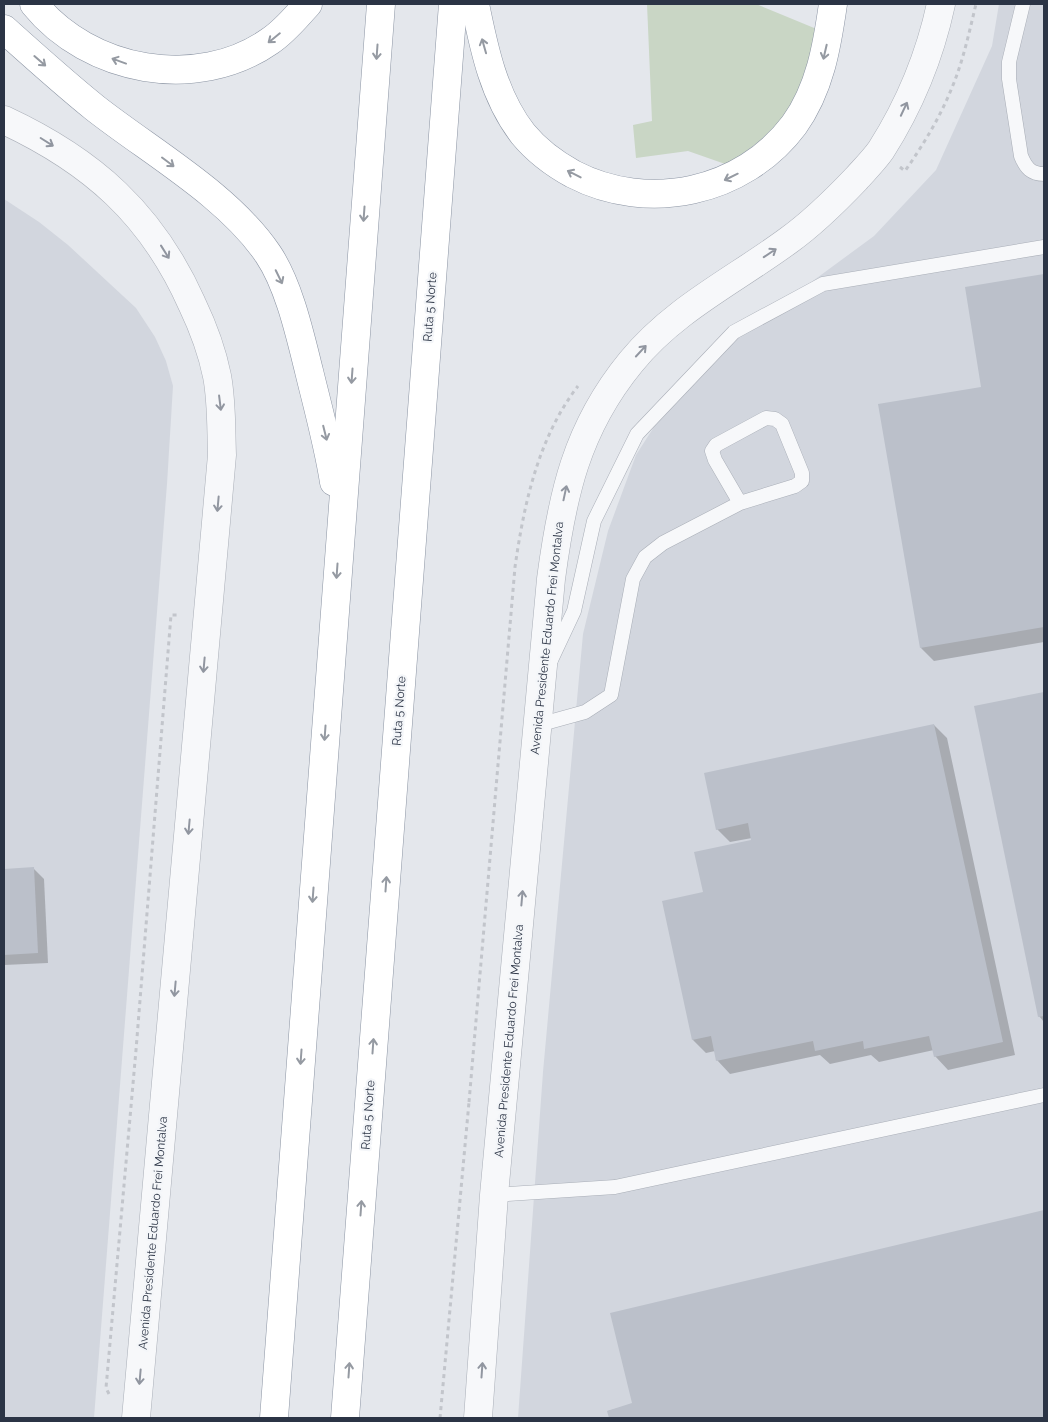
<svg xmlns="http://www.w3.org/2000/svg" width="1048" height="1422" font-family="Raleway,sans-serif">
	<rect width="100%" height="100%" fill="#e4e7ec"/>
	<g fill="#d2d6de">
		<polygon points="999,4 1044,4 1044,1418 518,1418 543,1072 583,634 608,531 636,455 668,405 724,348 776,308 874,236 936,170 992,46"/>
		<polygon points="4,199 39,222 68,245 136,308 155,337 166,361 173,386 167,484 94,1418 4,1418"/>
	</g>
	<polygon fill="#c9d6c5" points="647,4 756,4 819,30 813,61 782,124 728,165 688,151 636,158 633,125 652,121"/>
	<g fill="#0003">
		<polygon points="1044,275 1044,642 934,661 921,648 983,388 966,288"/>
		<polygon points="1044,693 1044,1022 1039,1016 975,707"/>
		<polygon points="934,725 947,738 1015,1055 948,1070 935,1056 934,1050 879,1062 871,1055 830,1064 820,1055 730,1074 717,1060 715,1051 706,1053 693,1040 663,902 704,893 752,841 752,838 730,842 717,829"/>
		<polygon points="34,869 44,879 48,963 4,965 4,870"/>
		<polygon points="1044,1211 1044,1418 610,1418 608,1411 633,1404 611,1314"/>
	</g>
	<g fill="#bbc0ca">
		<polygon points="1044,274 1044,627 920,648 878,404 981,387 965,287"/>
		<polygon points="1044,692 1044,1016 1038,1017 974,706"/>
		<polygon points="934,724 1003,1042 934,1057 929,1036 864,1049 863,1041 815,1051 813,1041 716,1061 711,1036 692,1040 662,901 703,892 694,852 751,840 748,823 716,830 704,773"/>
		<polygon points="34,867 38,953 4,955 4,869"/>
		<polygon points="1044,1210 1044,1418 609,1418 607,1411 632,1403 610,1313"/>
	</g>
	<g fill="none" stroke-linecap="round" stroke-linejoin="round">
		<g stroke="#a9aeb7" stroke-width="15">
			<g id="service">
				<path d="M1023,4l-14,58v17l12,77c5,12 10,18 23,18"/>
				<polyline points="551,660 574,611 594,521 637,434 734,332 823,284 1044,247"/>
				<polyline points="538,725 585,712 611,695 633,579 645,557 663,543 740,503 795,486 802,481 802,473 782,424 775,419 766,418 716,445 712,451 715,460 740,503"/>
				<polyline points="494,1195 615,1187 1044,1095"/>
			</g>
		</g>
		<g stroke="#a9aeb7" stroke-width="29">
			<g id="tertiary">
				<path d="M4,120c88,41 148,94 188,184 11,23 20,47 25,72 5,26 4,53 5,79l-86,963"/>
				<path d="M478,1418l16,-223 57,-616c11,-83 25,-150 80,-217 43,-53 104,-82 158,-122 25,-18 46,-39 67,-61 8,-9 18,-19 25,-29 28,-44 49,-95 60,-146"/>
			</g>
		</g>
		<g stroke="#8b94a3" stroke-width="29">
			<g id="motorway">
				<path d="M34,4c55,68 163,88 236,37 15,-10 26,-24 38,-37"/>
				<path d="M475,4c9,45 19,93 48,130 14,17 30,29 50,40 75,39 170,19 221,-49 26,-36 33,-79 39,-121"/>
				<path d="M4,29c30,27 60,54 91,79 56,44 133,87 173,146 21,31 32,81 41,117 9,37 19,73 25,111"/>
				<polyline points="274,1418 381,4"/>
				<polyline points="345,1418 453,4"/>
			</g>
		</g>
		<g stroke="#c2c5cb" stroke-width="3" stroke-dasharray="4 4" stroke-linecap="butt">
			<path d="M900,167l5,4c18,-26 34,-52 46,-81 12,-28 18,-57 25,-86"/>
			<path d="M469,1102l46,-535c9,-63 23,-129 63,-181"/>
			<polyline points="109,1394 106,1388 136,1050 171,615 180,615"/>
			<polyline points="440,1418 469,1102 470,1102"/>
		</g>
		<use href="#service" stroke="#f7f8fa" stroke-width="14"/>
		<use href="#tertiary" stroke="#f7f8fa" stroke-width="28"/>
		<use href="#motorway" stroke="#fff" stroke-width="28"/>
	</g>
	<defs><path id="oneway-shaft" d="M-6 0H5M1.5-3L5.5 0L1.5 3" fill="none" stroke-width="1.6" stroke-linecap="round" stroke-linejoin="round" transform="scale(1.25)"/></defs>
	<g stroke="#959aa2">
		<use href="#oneway-shaft" transform="translate(274 38) rotate(141)"/>
		<use href="#oneway-shaft" transform="translate(484 46) rotate(-106)"/>
		<use href="#oneway-shaft" transform="translate(377 52) rotate(94)"/>
		<use href="#oneway-shaft" transform="translate(825 52) rotate(103)"/>
		<use href="#oneway-shaft" transform="translate(40 61) rotate(41)"/>
		<use href="#oneway-shaft" transform="translate(119 61) rotate(-160)"/>
		<use href="#oneway-shaft" transform="translate(168 162) rotate(37)"/>
		<use href="#oneway-shaft" transform="translate(574 174) rotate(-153)"/>
		<use href="#oneway-shaft" transform="translate(731 177) rotate(154)"/>
		<use href="#oneway-shaft" transform="translate(364 214) rotate(94)"/>
		<use href="#oneway-shaft" transform="translate(279 277) rotate(64)"/>
		<use href="#oneway-shaft" transform="translate(352 376) rotate(94)"/>
		<use href="#oneway-shaft" transform="translate(325 433) rotate(76)"/>
		<use href="#oneway-shaft" transform="translate(337 571) rotate(94)"/>
		<use href="#oneway-shaft" transform="translate(325 733) rotate(94)"/>
		<use href="#oneway-shaft" transform="translate(386 884) rotate(-86)"/>
		<use href="#oneway-shaft" transform="translate(313 895) rotate(94)"/>
		<use href="#oneway-shaft" transform="translate(373 1046) rotate(-86)"/>
		<use href="#oneway-shaft" transform="translate(301 1057) rotate(94)"/>
		<use href="#oneway-shaft" transform="translate(361 1208) rotate(-86)"/>
		<use href="#oneway-shaft" transform="translate(349 1370) rotate(-86)"/>
	</g>
	<g stroke="#9196a0">
		<use href="#oneway-shaft" transform="translate(904 109) rotate(-65)"/>
		<use href="#oneway-shaft" transform="translate(47 142) rotate(32)"/>
		<use href="#oneway-shaft" transform="translate(165 252) rotate(58)"/>
		<use href="#oneway-shaft" transform="translate(770 253) rotate(-34)"/>
		<use href="#oneway-shaft" transform="translate(641 351) rotate(-47)"/>
		<use href="#oneway-shaft" transform="translate(220 403) rotate(83)"/>
		<use href="#oneway-shaft" transform="translate(565 493) rotate(-78)"/>
		<use href="#oneway-shaft" transform="translate(218 504) rotate(95)"/>
		<use href="#oneway-shaft" transform="translate(204 665) rotate(95)"/>
		<use href="#oneway-shaft" transform="translate(189 827) rotate(95)"/>
		<use href="#oneway-shaft" transform="translate(522 898) rotate(-85)"/>
		<use href="#oneway-shaft" transform="translate(175 989) rotate(95)"/>
		<use href="#oneway-shaft" transform="translate(482 1370) rotate(-86)"/>
		<use href="#oneway-shaft" transform="translate(140 1377) rotate(95)"/>
	</g>
	<g text-anchor="middle" dominant-baseline="central" stroke-width="4.5" stroke-linejoin="round" paint-order="stroke">
		<g font-size="12" fill="#2b3445" stroke="#f4f6f9">
			<text transform="translate(430 307) rotate(-86)">Ruta 5 Norte</text>
			<text transform="translate(547 638) rotate(-84)">Avenida Presidente Eduardo Frei Montalva</text>
			<text transform="translate(399 711) rotate(-86)">Ruta 5 Norte</text>
			<text transform="translate(509 1041) rotate(-85)">Avenida Presidente Eduardo Frei Montalva</text>
			<text transform="translate(368 1115) rotate(-86)">Ruta 5 Norte</text>
			<text transform="translate(153 1233) rotate(-85)">Avenida Presidente Eduardo Frei Montalva</text>
		</g>
	</g>
	<rect width="1048" height="1422" fill="none" stroke="#2b3445" stroke-width="10"/>
</svg>
